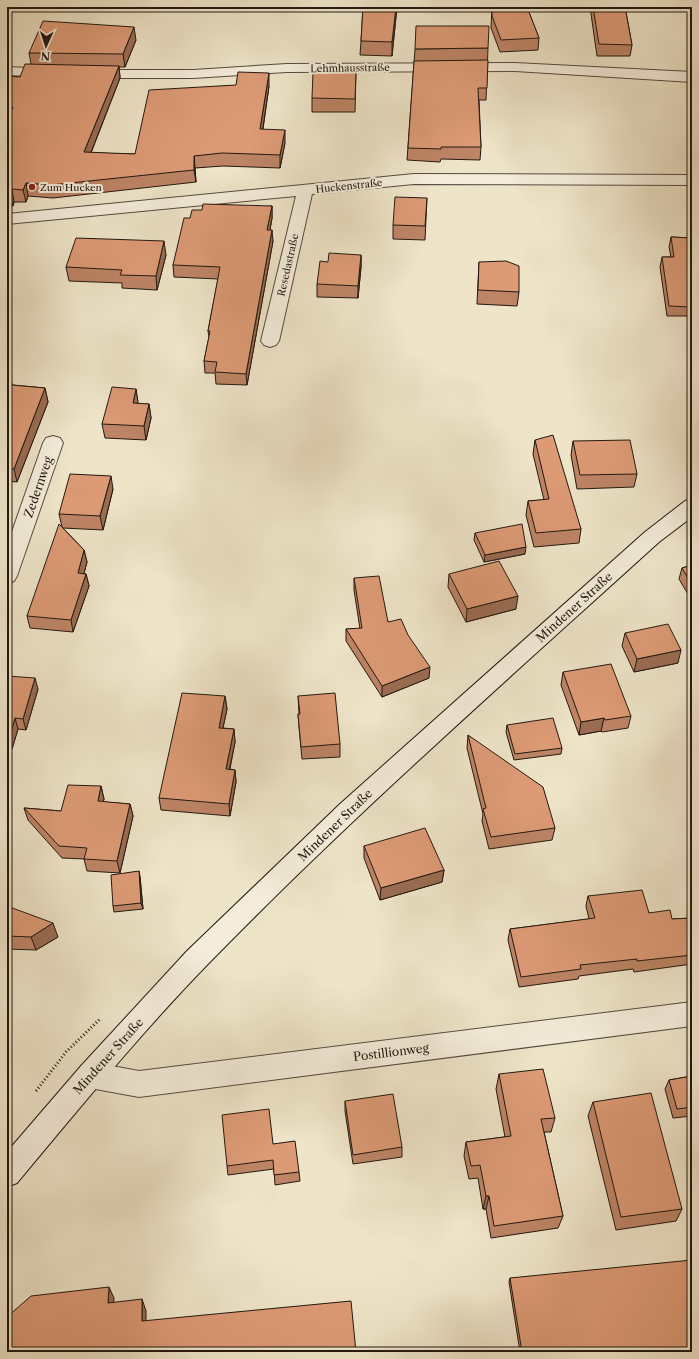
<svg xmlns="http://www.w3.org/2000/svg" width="699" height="1359" font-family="'Libre Caslon Text',serif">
	<rect width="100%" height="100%" fill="#eee4c8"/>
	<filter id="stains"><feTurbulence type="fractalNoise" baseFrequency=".005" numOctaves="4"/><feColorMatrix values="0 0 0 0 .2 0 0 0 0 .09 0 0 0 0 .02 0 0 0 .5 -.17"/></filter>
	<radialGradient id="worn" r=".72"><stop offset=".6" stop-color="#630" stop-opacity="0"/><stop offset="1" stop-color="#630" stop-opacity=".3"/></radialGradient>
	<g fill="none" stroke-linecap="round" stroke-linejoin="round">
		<g stroke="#564b3f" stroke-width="2">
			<g id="street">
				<polygon points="515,63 692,72 692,82 515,71 287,72 193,78 90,78 85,77 83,74 85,71 90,70 193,70 287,64"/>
				<polygon points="7,67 52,69 57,70 59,73 57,76 52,77 7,75"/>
				<polygon points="414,174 692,175 692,185 414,184 312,194 279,341 276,345 270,347 264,345 261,341 296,196 7,224 7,214"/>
				<polygon points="53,436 60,438 63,443 17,576 14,581 7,584 7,546 43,443 46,438"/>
				<polygon points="692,1002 692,1026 139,1097 90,1088 81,1084 77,1075 81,1066 90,1062 139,1071"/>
			</g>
		</g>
		<g stroke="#231811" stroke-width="2">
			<path id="secondary" d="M692,499v18l-33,25c-153,139 -309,276 -453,424 -66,68 -128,144 -189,217l-10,4v-35l74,-86 106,-115 153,-147 305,-272 40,-31z"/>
		</g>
		<polyline stroke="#231811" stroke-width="3" stroke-dasharray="1 2.5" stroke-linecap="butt" points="36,1091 66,1052 100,1019"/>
		<use href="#street" fill="#f4eddb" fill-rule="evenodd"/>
		<use href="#secondary" fill="#f4eddb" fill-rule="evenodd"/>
	</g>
	<g fill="#bd8465" stroke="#231811">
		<polygon points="363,7 397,7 392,56 360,55 361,41"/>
		<polygon points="492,7 527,7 539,38 538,50 500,52 491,28"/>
		<polygon points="590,7 625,7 632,45 630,56 597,56"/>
		<polygon points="136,40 125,67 119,67 120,78 91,153 135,154 269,86 263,129 285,143 280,168 223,166 195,168 196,182 53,198 28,196 26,202 14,202 13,206 7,205 7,76 20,77 31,64 29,53"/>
		<polygon points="488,48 486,100 479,100 481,147 480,160 441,159 440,162 407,160 415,49"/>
		<polygon points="356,72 355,112 312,112 312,98"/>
		<polygon points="427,198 425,240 393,239 393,225"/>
		<polygon points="272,206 272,218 270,230 273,241 247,385 216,384 215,373 205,373 204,361 209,337 208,331 218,279 174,277 173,265 190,218 202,210"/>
		<polygon points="671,237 692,238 692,316 667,316 660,267 662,257 671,257 669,247"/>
		<polygon points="166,255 157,290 122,288 122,283 69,281 66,267"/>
		<polygon points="361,255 361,267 358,298 317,297 317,284"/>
		<polygon points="479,262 519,292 517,306 477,304"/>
		<polygon points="7,383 13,385 45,388 48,402 17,482 7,481"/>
		<polygon points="136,389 138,404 149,404 151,418 146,440 105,438 102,424"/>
		<polygon points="535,440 581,529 579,543 534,547 526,515 528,501 544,500 533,454"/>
		<polygon points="573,441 637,474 634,487 577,489 571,455"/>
		<polygon points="113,489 103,530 63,528 84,550 87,562 84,573 86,574 89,586 73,632 30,628 27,616 62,527 59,514"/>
		<polygon points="475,533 525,554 484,562 474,540"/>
		<polygon points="692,565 692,601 679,579 682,568"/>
		<polygon points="449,574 516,609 466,622 448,587"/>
		<polygon points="354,578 388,622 429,678 382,697 346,641 346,629 360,629 354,590"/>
		<polygon points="625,633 678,663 634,672 622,646"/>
		<polygon points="563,672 631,716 628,728 602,732 601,731 579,735 561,685"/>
		<polygon points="7,676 38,689 26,730 18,729 12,749 7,749"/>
		<polygon points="225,696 227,709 223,728 234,729 235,742 230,769 235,770 236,782 230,816 161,810 159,798"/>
		<polygon points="298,696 340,744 340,757 302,759 299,727 298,714 299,714"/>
		<polygon points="507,725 562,748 561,754 514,760 506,732"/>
		<polygon points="468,735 555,828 552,840 489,849 482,821 483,814 467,748"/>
		<polygon points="101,786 104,799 103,802 130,804 133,816 120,873 87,871 84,859 62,858 28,820 24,808 61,811"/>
		<polygon points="364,846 444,870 442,882 380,900 364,858"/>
		<polygon points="139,871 140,877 143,909 114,912 113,906"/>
		<polygon points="588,896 672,919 692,918 692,964 634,972 633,969 579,976 578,979 519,987 508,940 510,929 589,919 586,906"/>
		<polygon points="7,906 58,937 36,950 7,949"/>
		<polygon points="499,1074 555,1118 551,1132 544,1132 563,1216 558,1228 491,1238 486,1209 483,1209 478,1178 469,1179 464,1156 466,1142 505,1137 496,1089"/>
		<polygon points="692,1076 692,1116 673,1118 665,1089 669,1080"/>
		<polygon points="345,1101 402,1147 402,1157 353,1164 345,1111"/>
		<polygon points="593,1102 682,1209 676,1221 616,1230 588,1116"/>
		<polygon points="273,1144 299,1172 300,1181 275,1185 274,1169 228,1175 227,1166"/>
		<polygon points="510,1278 692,1352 520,1352 509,1282"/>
	</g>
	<g fill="#9a6c52" stroke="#231811">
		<polygon points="396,7 397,7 392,56 392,42"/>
		<polygon points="134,27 136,40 125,67 123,54"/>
		<polygon points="119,66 120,78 86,165 84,152"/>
		<polygon points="269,73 269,86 261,141 260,129"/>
		<polygon points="285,130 285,143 280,168 280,155"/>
		<polygon points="194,156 195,168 196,182 194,170"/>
		<polygon points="26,183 28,196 26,202 23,190"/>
		<polygon points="12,189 14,202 13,206 10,193"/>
		<polygon points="272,206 272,218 268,241 267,230"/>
		<polygon points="272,230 273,241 247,385 246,374"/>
		<polygon points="164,241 166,255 157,290 156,276"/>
		<polygon points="361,255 361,267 358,298 358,286"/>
		<polygon points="45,388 48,402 17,482 14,469"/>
		<polygon points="136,389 138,402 135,417 133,403"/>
		<polygon points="149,404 151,418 146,440 144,426"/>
		<polygon points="111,476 113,489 103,530 100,516"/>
		<polygon points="526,547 525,554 484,562 485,555"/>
		<polygon points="84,550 87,562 81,585 78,573"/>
		<polygon points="86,574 89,586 73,632 71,620"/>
		<polygon points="518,596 516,609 466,622 467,609"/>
		<polygon points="681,650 678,663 634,672 637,659"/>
		<polygon points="430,667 429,678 382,697 382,686"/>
		<polygon points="35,678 38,689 26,730 23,719"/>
		<polygon points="225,696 227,709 220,741 219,728"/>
		<polygon points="15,718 18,729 12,749 9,738"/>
		<polygon points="604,718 601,731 579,735 581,722"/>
		<polygon points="234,729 235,742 227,781 226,769"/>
		<polygon points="235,770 236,782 230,816 229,804"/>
		<polygon points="101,786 104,799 101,813 98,801"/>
		<polygon points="130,804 133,816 120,873 117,861"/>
		<polygon points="444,870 442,882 380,900 381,888"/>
		<polygon points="139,871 140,877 143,909 141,903"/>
		<polygon points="53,923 58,937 36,950 31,937"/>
		<polygon points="486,1196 489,1196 486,1209 483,1209"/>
		<polygon points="109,1287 114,1298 113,1314 108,1303"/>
		<polygon points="142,1299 146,1311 146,1332 142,1321"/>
	</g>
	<g fill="#dc9a75" stroke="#231811">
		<polygon points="363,7 396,7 392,42 361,41"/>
		<polygon points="492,7 527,7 539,38 501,40 492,16"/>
		<polygon points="593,7 625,7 632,45 599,44"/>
		<polygon points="43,21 134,27 123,54 29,53"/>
		<polygon points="416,26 489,26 488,48 415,49"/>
		<polygon points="488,60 487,88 478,88 481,147 441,147 441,149 408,148 414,61"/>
		<polygon points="25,64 119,66 84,152 135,154 149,90 236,85 238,72 269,73 260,129 285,130 280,155 222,153 194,156 194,170 51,185 26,183 23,190 12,189 10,193 7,193 7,120 13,107 7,107 7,76 20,77"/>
		<polygon points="313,72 356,72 355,99 312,98"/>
		<polygon points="395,197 427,198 425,226 393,225"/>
		<polygon points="203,204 272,206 267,230 272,230 246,374 215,372 217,362 204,361 210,331 208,331 220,267 173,265 184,218 190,218 192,210 202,210"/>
		<polygon points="671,237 692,238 692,307 669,306 662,257 674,257"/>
		<polygon points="76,238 164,241 156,276 120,275 122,270 66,267"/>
		<polygon points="329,253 361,255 358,286 317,284 320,261 328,262"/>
		<polygon points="506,261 519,266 519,292 478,290 479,262"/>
		<polygon points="7,383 12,383 12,385 45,388 14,469 7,468"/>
		<polygon points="112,387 136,389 133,403 149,404 144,426 102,424"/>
		<polygon points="553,435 581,529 536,533 528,501 549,499 535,440"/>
		<polygon points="630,440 637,474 580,475 573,441"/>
		<polygon points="70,474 111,476 100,516 59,514"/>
		<polygon points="59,524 84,550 78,573 86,574 71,620 27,616"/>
		<polygon points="522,524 526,547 485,555 475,533"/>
		<polygon points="499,561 518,596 467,609 449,574"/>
		<polygon points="692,565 692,585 682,568"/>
		<polygon points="379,576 388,622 401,619 408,635 430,667 382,686 346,629 362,628 354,578"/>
		<polygon points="668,624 681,650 637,659 625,633"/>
		<polygon points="611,664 631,716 605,720 604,718 581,722 563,672"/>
		<polygon points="7,676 35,678 23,719 15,718 9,738 7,738"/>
		<polygon points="182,693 225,696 219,728 234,729 226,769 235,770 229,804 159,798"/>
		<polygon points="335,693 340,744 301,747 298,714 300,714 298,696"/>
		<polygon points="553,718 562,748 515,754 507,725"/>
		<polygon points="468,735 543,787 555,828 491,837 483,809 486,808"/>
		<polygon points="68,785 101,786 98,801 130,804 117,861 84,859 87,848 59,846 24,808 61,811"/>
		<polygon points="425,828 444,870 381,888 364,846"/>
		<polygon points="139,871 141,903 113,906 111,875"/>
		<polygon points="642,890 649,913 670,910 672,919 692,918 692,955 637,961 637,959 580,965 581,969 521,977 510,929 595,918 588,896"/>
		<polygon points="7,906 53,923 31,937 7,936"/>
		<polygon points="543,1069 555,1118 541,1119 563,1216 494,1226 489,1196 486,1196 480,1165 471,1166 466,1142 511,1136 499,1074"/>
		<polygon points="692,1076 692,1107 677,1109 669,1080"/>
		<polygon points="651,1093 682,1209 621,1217 593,1102"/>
		<polygon points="393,1094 402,1147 353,1155 345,1101"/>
		<polygon points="269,1109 273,1144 295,1141 299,1172 274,1175 273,1160 227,1166 222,1115"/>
		<polygon points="692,1260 692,1352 522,1352 510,1278"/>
		<polygon points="109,1287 108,1303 142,1299 142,1321 351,1301 356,1352 7,1352 7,1317 31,1296"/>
	</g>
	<circle fill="#8f2418" stroke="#f4eddb" stroke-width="1.5" cx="32" cy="187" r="4"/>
	<g text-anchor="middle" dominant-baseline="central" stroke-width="4" stroke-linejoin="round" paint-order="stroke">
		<g font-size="10" fill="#231811" stroke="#f4eddb">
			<text transform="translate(350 68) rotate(-1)">Lehmhausstraße</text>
			<text transform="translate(349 186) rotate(-6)">Huckenstraße</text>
			<text transform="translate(288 265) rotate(-77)">Resedastraße</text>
		</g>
		<g font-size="10" fill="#231811" stroke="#f4eddb" text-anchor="start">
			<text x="40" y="187">Zum Hucken</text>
		</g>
		<g font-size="12" fill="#231811" stroke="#f4eddb">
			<text transform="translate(38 487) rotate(-71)">Zedernweg</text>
			<text transform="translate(574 607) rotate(-42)">Mindener Straße</text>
			<text transform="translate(335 825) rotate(-44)">Mindener Straße</text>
			<text transform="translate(391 1052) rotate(-7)">Postillionweg</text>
			<text transform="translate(108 1056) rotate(-48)">Mindener Straße</text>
		</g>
	</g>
	<rect width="699" height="1359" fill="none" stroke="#eee4c8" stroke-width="24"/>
	<rect x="8" y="8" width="683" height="1343" fill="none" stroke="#231811" stroke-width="2"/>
	<rect x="12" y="12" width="675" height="1335" fill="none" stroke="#231811"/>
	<g transform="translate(46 46) rotate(183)" stroke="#f4eddb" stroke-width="3" paint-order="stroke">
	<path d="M0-3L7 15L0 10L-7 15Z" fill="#231811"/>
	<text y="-6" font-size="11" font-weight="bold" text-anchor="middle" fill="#231811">N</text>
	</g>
	<rect width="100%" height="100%" filter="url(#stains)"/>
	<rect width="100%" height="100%" fill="url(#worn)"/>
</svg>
